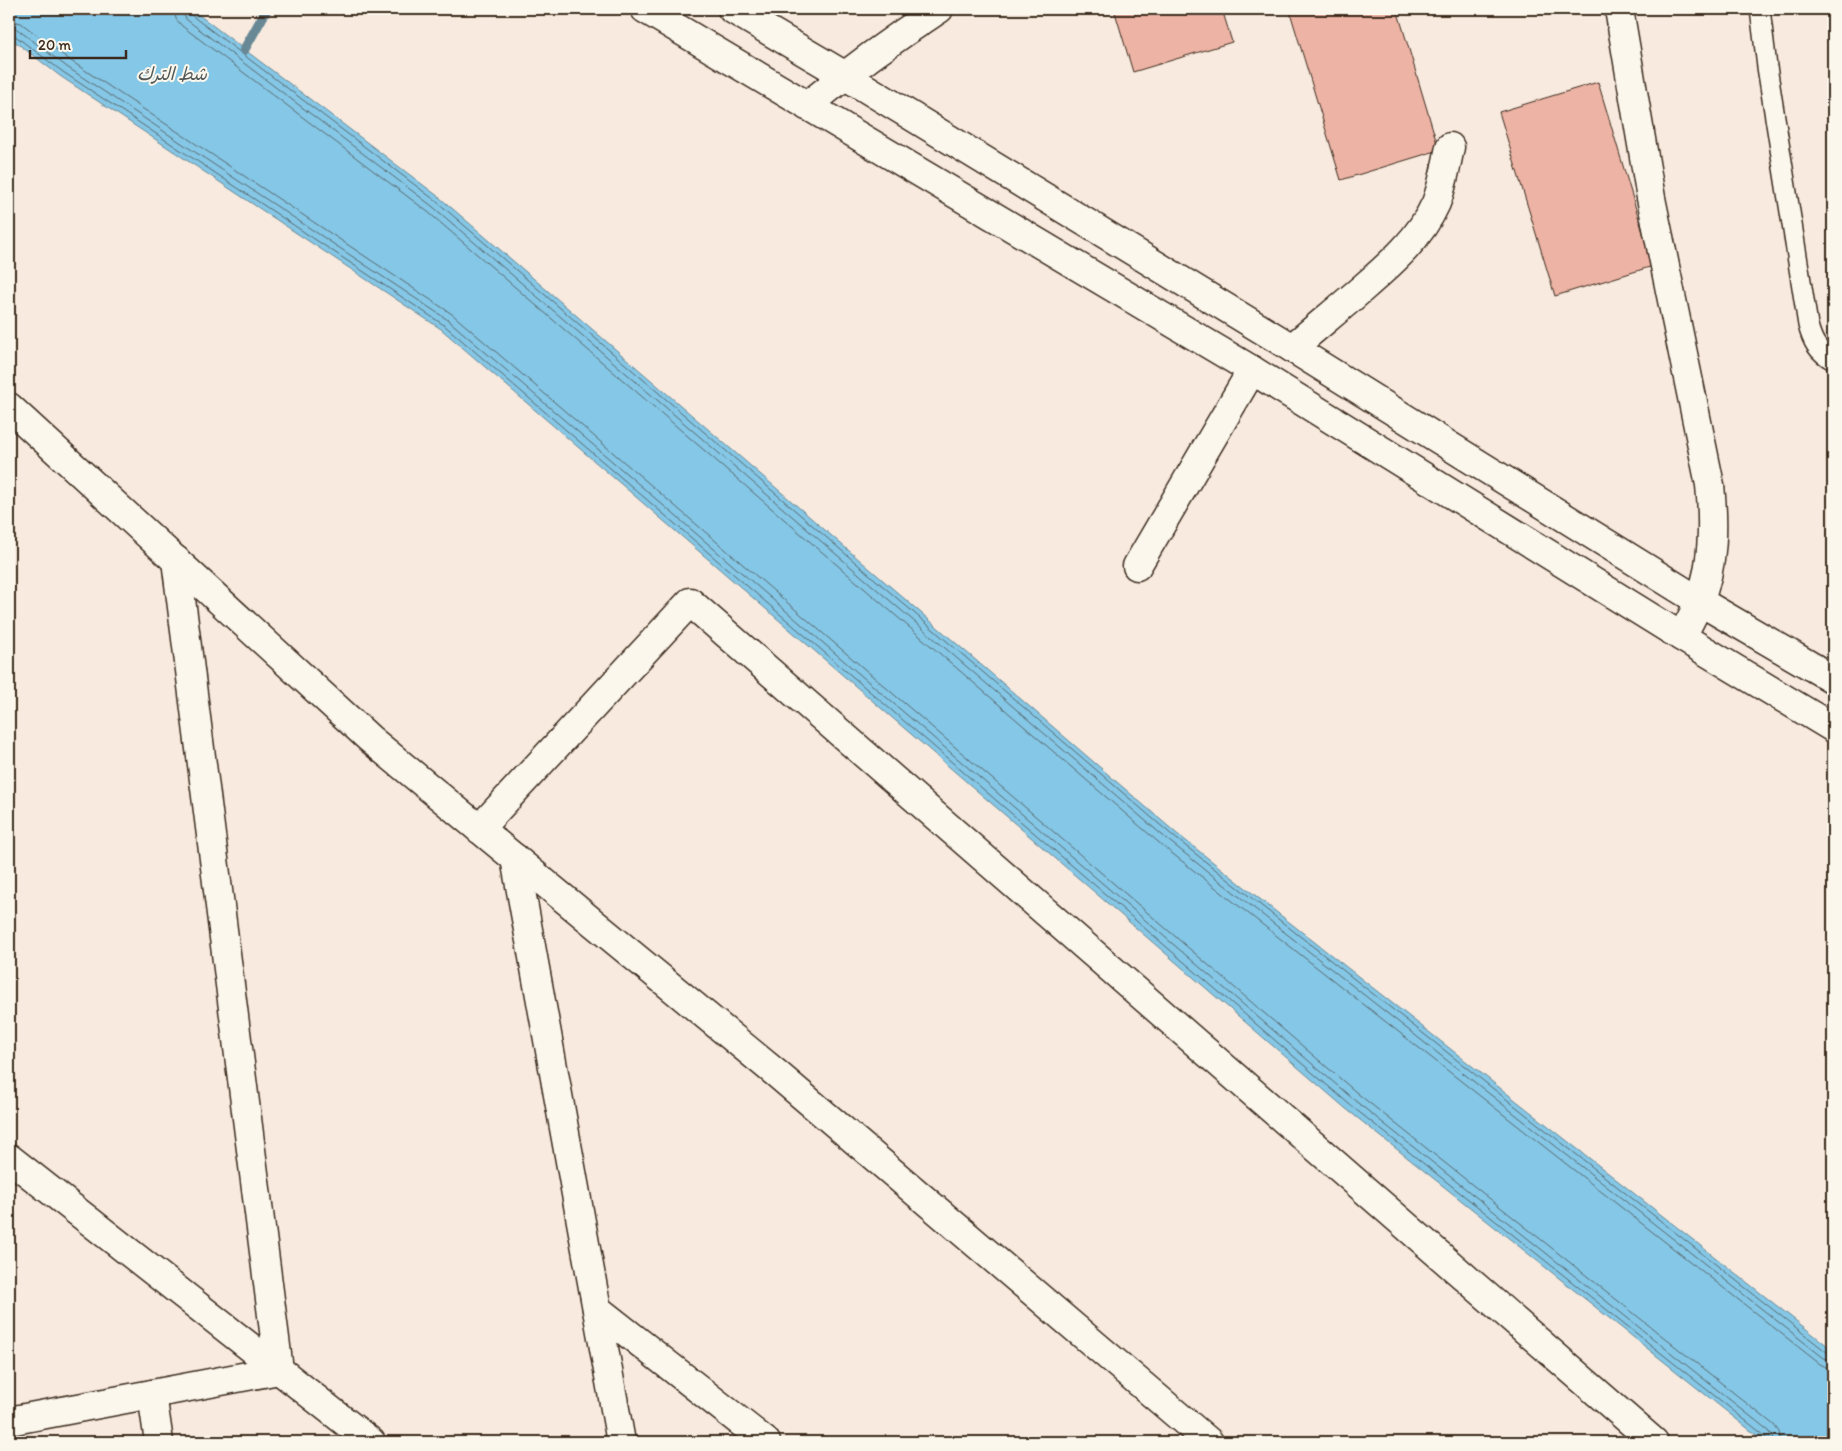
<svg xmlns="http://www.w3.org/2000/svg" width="1842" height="1451" font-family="Itim,'Playpen Sans Arabic',sans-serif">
	<rect width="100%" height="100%" fill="#f8eade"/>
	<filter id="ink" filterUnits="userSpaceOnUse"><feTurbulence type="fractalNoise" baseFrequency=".02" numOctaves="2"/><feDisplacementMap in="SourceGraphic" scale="10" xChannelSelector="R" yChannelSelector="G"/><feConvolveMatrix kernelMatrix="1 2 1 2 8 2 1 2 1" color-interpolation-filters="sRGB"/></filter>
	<g filter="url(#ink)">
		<polygon fill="#85c7e6" stroke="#678896" points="9,9 191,9 439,197 1176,833 1833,1350 1833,1442 1765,1442 1345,1108 441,329 60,76 9,37"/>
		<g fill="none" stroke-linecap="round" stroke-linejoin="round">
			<g stroke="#59696e" stroke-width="1">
				<polyline points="174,9 176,19 182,26 428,212 1164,847 1820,1364 1826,1367 1833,1368"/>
				<polyline points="182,9 183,14 187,20 432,206 1169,841 1824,1358 1833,1360"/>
				<polyline points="188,9 191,15 436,201 1173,836 1828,1353 1833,1354"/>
				<polyline points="9,20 21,23 71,61 452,314 1357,1093 1774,1425 1779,1432 1781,1442"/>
				<polyline points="9,27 17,29 67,67 448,320 1353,1099 1769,1431 1773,1437 1774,1442"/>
				<polyline points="9,34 14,35 63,72 444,325 1349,1104 1765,1436 1767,1442"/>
			</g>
			<polyline stroke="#678896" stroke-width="10" points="244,50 267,9"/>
		</g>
		<g fill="#edb4a5" stroke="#3b2a1e">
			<polygon points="1114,9 1222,9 1232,42 1133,72"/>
			<polygon points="1289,9 1397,9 1439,150 1341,180"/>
			<polygon points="1598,82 1653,266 1555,296 1499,112"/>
		</g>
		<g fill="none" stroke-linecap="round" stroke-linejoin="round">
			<g stroke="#3b2a1e" stroke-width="22">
				<path id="service" d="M1760,9l7,58 41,258c4,16 10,27 25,35"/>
			</g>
			<g stroke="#3b2a1e" stroke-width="31">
				<g id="minor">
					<path d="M1619,9l32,189 59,287c4,39 4,80 -11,117 -5,12 -12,24 -17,35"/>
					<path d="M807,106c42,-35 86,-67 132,-97"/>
					<path d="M1292,348c21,-18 43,-36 64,-54 31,-27 63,-53 80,-91 7,-18 10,-37 14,-56"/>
					<polyline points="9,407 370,739 777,1074 1209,1442"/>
					<polyline points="1137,566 1252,370"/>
					<polyline points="479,829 690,602 1654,1442"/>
					<polyline points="515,858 621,1442"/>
					<polyline points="9,1158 371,1442"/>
					<polyline points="597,1309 766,1442"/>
					<polyline points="152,1394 159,1442"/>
					<polyline points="9,1421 279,1370 176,560"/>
				</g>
			</g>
			<g stroke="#3b2a1e" stroke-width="31">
				<g id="tertiary">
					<polyline points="645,9 1252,370 1682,637 1833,728"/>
					<polyline points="732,9 844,75 1292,348 1699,601 1833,679"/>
				</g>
			</g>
			<use href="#service" stroke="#fbf7ec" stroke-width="19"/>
			<use href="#minor" stroke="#fbf7ec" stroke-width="28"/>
			<use href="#tertiary" stroke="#fbf7ec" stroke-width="28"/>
		</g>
	</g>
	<g text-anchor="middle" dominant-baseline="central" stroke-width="4" stroke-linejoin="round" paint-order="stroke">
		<g font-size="18" font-style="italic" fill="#51595a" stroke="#fbf7ec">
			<text x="172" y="74">شط الترك</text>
		</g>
	</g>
	<rect width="1842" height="1451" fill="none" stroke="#fbf7ec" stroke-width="30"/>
	<rect x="15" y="15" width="1812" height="1421" fill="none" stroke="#3b2a1e" stroke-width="2" filter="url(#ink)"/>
	<path d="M30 50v8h96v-8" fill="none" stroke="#3b2a1e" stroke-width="2.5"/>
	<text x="38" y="50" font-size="15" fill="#3b2a1e" stroke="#fbf7ec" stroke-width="4" paint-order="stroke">20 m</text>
</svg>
